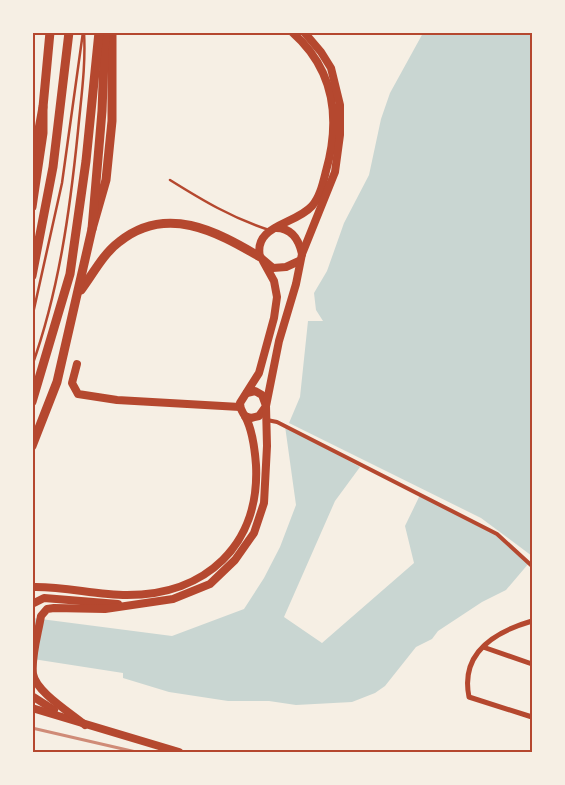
<svg xmlns="http://www.w3.org/2000/svg" width="565" height="785" font-family="'PT Sans Narrow',sans-serif">
	<rect width="100%" height="100%" fill="#f6efe4"/>
	<g fill="#c9d6d2">
		<polygon points="423,33 532,33 532,556 481,518 289,423 300,397 308,321 323,321 316,310 314,293 327,271 344,223 369,175 381,119 390,93"/>
		<polygon points="285,426 360,467 335,501 284,617 322,643 414,563 405,526 420,495 497,534 529,563 506,590 482,602 438,631 432,639 416,647 385,686 375,693 352,702 296,705 269,701 228,701 169,692 123,678 123,673 33,659 33,618 172,636 244,609 264,578 280,547 296,505"/>
	</g>
	<g fill="none" stroke-linecap="round" stroke-linejoin="round">
		<g stroke="#b5482f" stroke-width="2.5">
			<path d="M170,180c32,20 62,38 99,50"/>
			<polyline points="32,318 62,183 83,32"/>
			<path d="M32,366c27,-75 38,-156 46,-235 3,-33 8,-65 6,-99"/>
		</g>
		<polyline stroke="#b5482f" stroke-width="4" points="267,420 277,422 497,534 532,566"/>
		<g stroke="#b5482f" stroke-width="5">
			<path d="M532,621c-38,11 -72,32 -63,76l63,20"/>
			<polyline points="483,647 532,664"/>
		</g>
		<g stroke="#b5482f" stroke-width="8">
			<path d="M292,32c43,38 49,86 34,139 -3,12 -6,26 -14,35 -17,19 -59,19 -52,51l13,11 13,-1 13,-6"/>
			<path d="M276,228c16,0 23,12 26,26"/>
			<polyline points="77,364 72,383 78,394 117,400 240,407"/>
			<polyline points="245,416 251,418 259,416 266,406 262,395 255,391 247,393"/>
			<path d="M32,587c32,-1 63,8 95,8 79,0 133,-50 129,-130 -1,-14 -4,-36 -11,-49 -3,-5 -5,-6 -5,-13l19,-30 15,-55 3,-21 -3,-16 -11,-20"/>
			<polyline points="32,604 44,598 118,604"/>
			<polyline points="32,696 54,710"/>
			<polyline points="32,708 179,752"/>
			<path d="M85,725c-14,-12 -49,-33 -52,-51 -2,-18 5,-40 8,-58l6,-7 7,-1 51,1 68,-10 37,-15 25,-24 19,-27 10,-30 3,-57 -1,-40 13,-65 17,-57 6,-30 33,-82 5,-37v-30l-9,-37 -10,-16 -17,-20"/>
		</g>
		<g stroke="#b5482f" stroke-width="9">
			<polyline points="32,168 43,107 50,32"/>
			<path d="M81,290c12,-16 22,-36 38,-48 47,-38 97,-11 141,15"/>
			<polyline points="32,446 57,382 92,229 106,180 112,121 112,32"/>
		</g>
		<g stroke="#b5482f" stroke-width="9">
			<polyline points="32,207 43,133 43,107"/>
			<polyline points="92,229 102,111 105,32"/>
			<polyline points="32,276 53,167 69,32"/>
			<polyline points="32,402 70,274 86,161 99,32"/>
		</g>
		<polyline stroke="#cf8b77" stroke-width="3" points="32,728 136,752"/>
	</g>
	<rect width="565" height="785" fill="none" stroke="#f6efe4" stroke-width="68"/>
	<rect x="34" y="34" width="497" height="717" fill="none" stroke="#b5482f" stroke-width="2"/>
</svg>
